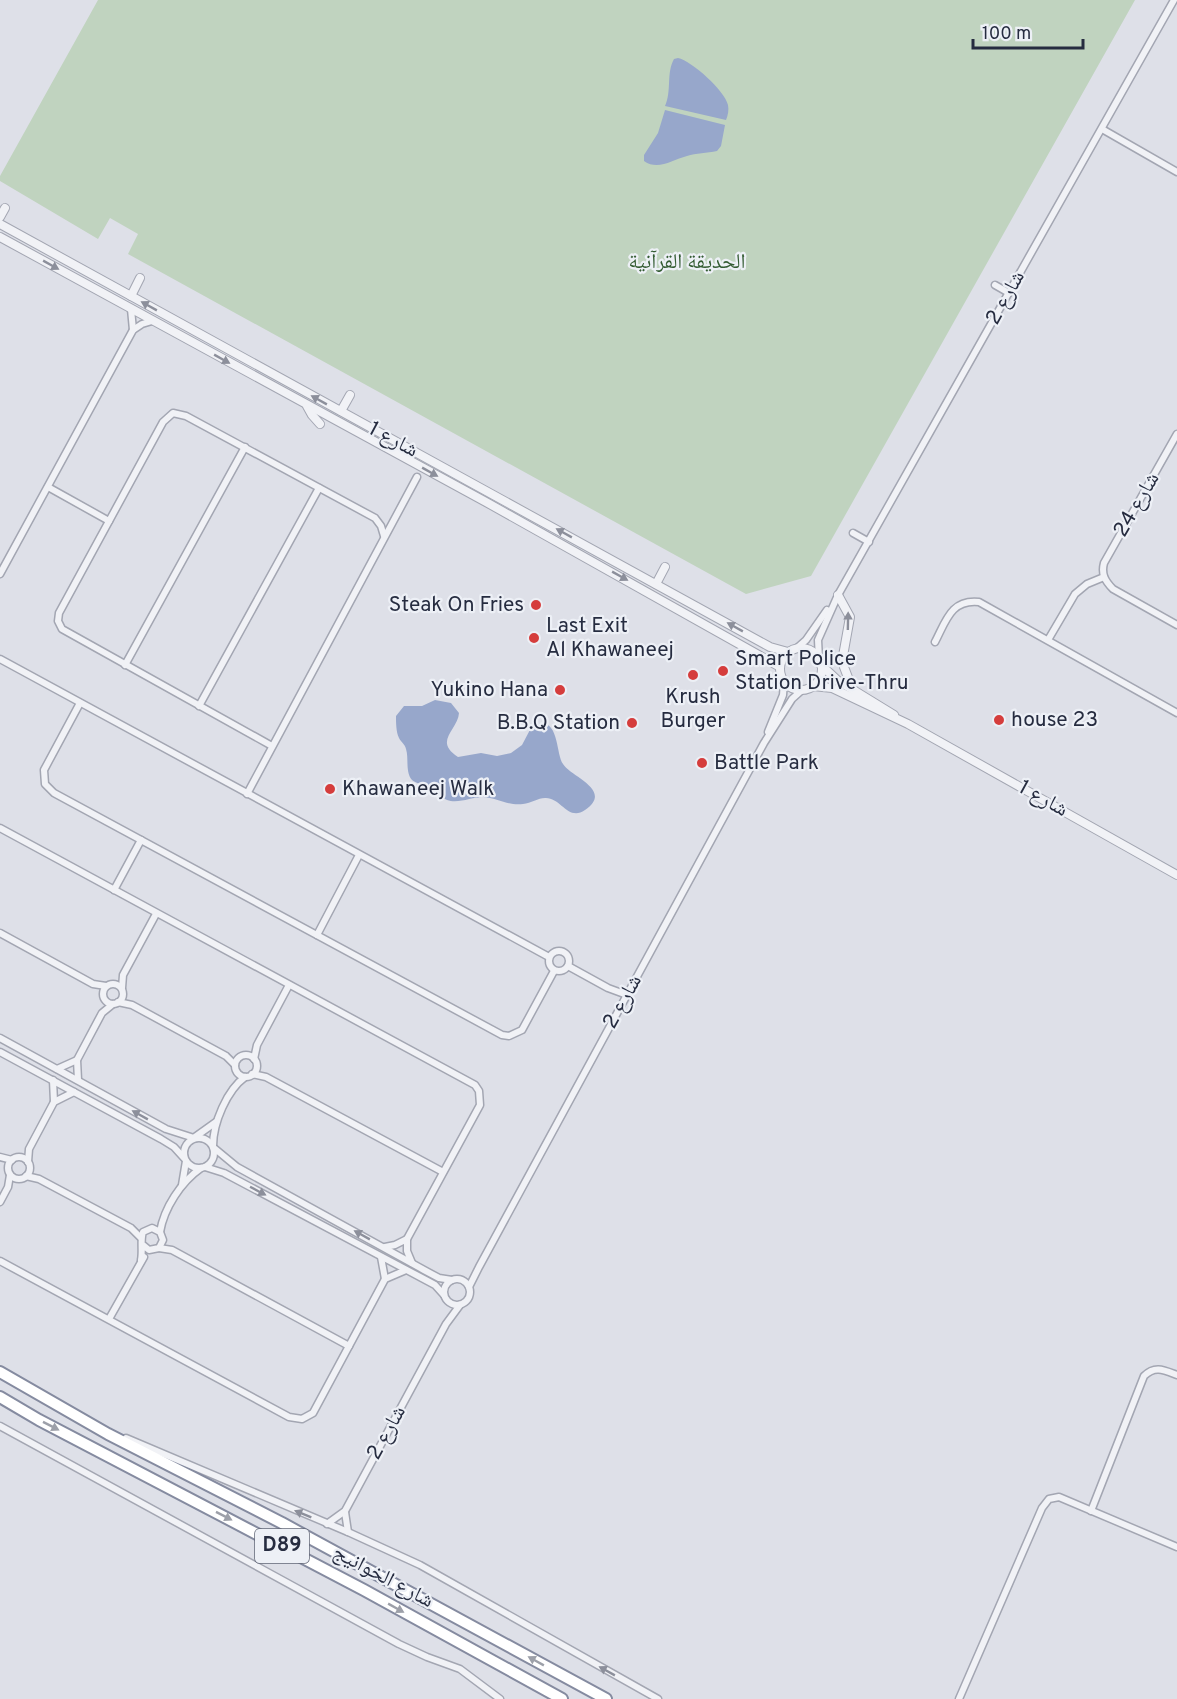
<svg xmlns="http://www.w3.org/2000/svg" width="1177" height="1699" font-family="Overpass,'Noto Naskh Arabic',sans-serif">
	<rect width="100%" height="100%" fill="#dee0e8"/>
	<polygon fill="#c0d3bf" points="98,0 1135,0 811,576 746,594 128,254 138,234 110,218 98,239 0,181 0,176"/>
	<g fill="#97a7cb">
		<path d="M678,58c14,3 47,33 50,47 1,5 0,10 -2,15l-61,-14c7,-15 1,-33 9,-47z"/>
		<path d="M665,110l60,15 -4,21 -4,5c-10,2 -21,2 -30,5 -15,4 -29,15 -43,5v-6l14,-22z"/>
		<path d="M435,700l16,3 8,10c-1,17 -26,28 -1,44l23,-4 16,3 14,-3 11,-8 10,-19c28,-13 23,26 31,38 8,13 51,26 22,46 -17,12 -24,-13 -40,-12 -7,0 -14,5 -22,6 -14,2 -26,-6 -40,-7 -11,0 -25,7 -36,3 -7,-3 -10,-11 -18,-14 -5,-2 -13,-2 -17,-6 -7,-8 -3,-22 -6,-31 -1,-5 -5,-7 -7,-11 -3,-6 -3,-16 -3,-22l8,-10h18z"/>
	</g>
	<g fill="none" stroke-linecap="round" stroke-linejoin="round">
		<g stroke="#a3a6b2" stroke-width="9">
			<g id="minor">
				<polyline points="1102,129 1177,172"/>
				<polyline points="995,285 1009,293"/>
				<polyline points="131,309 133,330"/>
				<path d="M1177,434l-73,129c-3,11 1,18 9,26l64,36"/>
				<polyline points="48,487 109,521"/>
				<polyline points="853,533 869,542"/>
				<polyline points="0,574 133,330 142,324 152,321"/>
				<polyline points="1048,640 1075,594 1087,584 1104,577"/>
				<path d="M935,642c11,-21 16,-43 44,-40l198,111"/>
				<polyline points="797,648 806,640 827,610"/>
				<polyline points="0,659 549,957"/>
				<polyline points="819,659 818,640 838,595 1174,0"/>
				<polyline points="125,665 245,447"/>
				<polyline points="80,703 44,770 45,784 54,793 502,1035 509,1036 522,1030 554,971"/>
				<polyline points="199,706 319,488"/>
				<polyline points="768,732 783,695 784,682"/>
				<polyline points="272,746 62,629 58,621 59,613 163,422 173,413 186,416 375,518 381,526 384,536"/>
				<polyline points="247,794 417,477"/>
				<polyline points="0,828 475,1085 479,1091 480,1105 407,1239 407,1251 412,1263"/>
				<polyline points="114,890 141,840"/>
				<polyline points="0,933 93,984 106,986"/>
				<polyline points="317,935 359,855"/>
				<circle cx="559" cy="961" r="10"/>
				<polyline points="568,966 608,988 627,995"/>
				<circle cx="113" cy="994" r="10"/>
				<polyline points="122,988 123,975 156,914"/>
				<polyline points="118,1002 132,1005 226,1056 235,1065"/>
				<polyline points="0,1038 166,1129 194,1138"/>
				<polyline points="0,1052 161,1139 174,1147 184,1158"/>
				<circle cx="246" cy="1066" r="11"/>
				<polyline points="254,1059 257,1045 289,985"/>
				<polyline points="57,1069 77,1060"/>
				<polyline points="252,1074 266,1077 443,1172"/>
				<polyline points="53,1080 54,1102"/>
				<polyline points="78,1080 77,1060 102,1013 113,1004"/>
				<polyline points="195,1137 216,1122"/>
				<circle cx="199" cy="1153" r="15"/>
				<path d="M213,1146c0,-23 14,-56 32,-69"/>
				<polyline points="214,1148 237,1167 424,1270 439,1278 452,1280"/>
				<polyline points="0,1157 12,1160"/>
				<circle cx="19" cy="1168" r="11"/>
				<polyline points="28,1162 29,1149 54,1102 74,1092"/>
				<polyline points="205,1167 224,1173 420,1277 435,1285 444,1295"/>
				<polyline points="26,1176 39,1179 131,1228 141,1238"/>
				<polyline points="182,1185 186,1161"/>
				<polyline points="0,1202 8,1187 10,1175"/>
				<path d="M160,1232c4,-24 21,-50 41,-64"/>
				<polyline points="385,1247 395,1245 407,1239"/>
				<polyline points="159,1248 172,1250 349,1346"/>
				<polyline points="381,1257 385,1279"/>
				<path d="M141,1260c2,-9 -1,-20 2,-28l9,-4 8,4 3,8 -4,8 -10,2 -6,-5"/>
				<polyline points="0,1261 289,1417 302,1419 313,1413 385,1279 406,1270"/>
				<circle cx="457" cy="1292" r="13"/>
				<polyline points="469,1287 479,1267 764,743 792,699 802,690"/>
				<polyline points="109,1319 144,1257"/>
				<polyline points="0,1426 399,1644 427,1657 460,1669 500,1699"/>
				<polyline points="126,1438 348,1532 420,1565 658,1699"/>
				<path d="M1091,1511l53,-135c11,-11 20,-6 33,-1"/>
				<polyline points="345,1512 348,1532"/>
				<polyline points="327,1524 345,1511 446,1324 460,1305"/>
				<polyline points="959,1699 1042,1508 1049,1499 1059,1497 1177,1547"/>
			</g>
		</g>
		<g stroke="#a3a6b2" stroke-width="10">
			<g id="tertiary">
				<polyline points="0,217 5,208"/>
				<polyline points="0,224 770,647 788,652"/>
				<polyline points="0,237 486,502 780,667"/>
				<polyline points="131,296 140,278"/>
				<polyline points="307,406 312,415 320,424"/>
				<polyline points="341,411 350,395"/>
				<polyline points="656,584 665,567"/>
				<polyline points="838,595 850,617 843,656 844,667 852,688"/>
				<circle cx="801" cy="669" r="21"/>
				<polyline points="821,665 837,680 894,715"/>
				<polyline points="813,686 832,688 908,724 1177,875"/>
			</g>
		</g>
		<g stroke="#858ba0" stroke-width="14">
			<g id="trunk">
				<polyline points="0,1372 108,1434 282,1523 606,1699"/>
				<polyline points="0,1397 39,1420 364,1590 562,1699"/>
			</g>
		</g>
		<use href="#minor" stroke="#f1f2f6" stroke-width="6"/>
		<use href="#tertiary" stroke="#f1f2f6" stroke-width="8"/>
		<use href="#trunk" stroke="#fff" stroke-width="10"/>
	</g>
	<defs><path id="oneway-solid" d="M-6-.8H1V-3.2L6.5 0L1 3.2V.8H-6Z" transform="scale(1.5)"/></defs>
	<g fill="#8c8f9b">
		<use href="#oneway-solid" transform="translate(51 265) rotate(29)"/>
		<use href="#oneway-solid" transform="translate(149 306) rotate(-151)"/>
		<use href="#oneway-solid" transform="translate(222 359) rotate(29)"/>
		<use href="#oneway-solid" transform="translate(319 400) rotate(-151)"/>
		<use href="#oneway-solid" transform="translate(430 472) rotate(29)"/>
		<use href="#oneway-solid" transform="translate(564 533) rotate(-151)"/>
		<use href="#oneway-solid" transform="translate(620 576) rotate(29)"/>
		<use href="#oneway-solid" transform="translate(848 621) rotate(-89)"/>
		<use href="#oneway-solid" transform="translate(735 627) rotate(-151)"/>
		<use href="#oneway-solid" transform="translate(140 1115) rotate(-151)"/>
		<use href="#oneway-solid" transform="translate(258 1191) rotate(28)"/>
		<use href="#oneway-solid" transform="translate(362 1235) rotate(-151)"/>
		<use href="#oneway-solid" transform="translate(303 1514) rotate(-158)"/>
		<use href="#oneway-solid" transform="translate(607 1671) rotate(-151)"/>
	</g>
	<g fill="#9da0a9">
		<use href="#oneway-solid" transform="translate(51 1426) rotate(27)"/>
		<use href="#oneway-solid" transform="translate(224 1516) rotate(27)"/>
		<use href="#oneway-solid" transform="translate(396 1608) rotate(29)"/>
		<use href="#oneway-solid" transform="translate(536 1661) rotate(-151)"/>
	</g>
	<g fill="#d53d3c" stroke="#edf0f6" stroke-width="2">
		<circle cx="536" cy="605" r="6"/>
		<circle cx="534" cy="638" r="6"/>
		<circle cx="723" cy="671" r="6"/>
		<circle cx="693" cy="675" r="6"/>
		<circle cx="560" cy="690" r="6"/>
		<circle cx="999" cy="720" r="6"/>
		<circle cx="632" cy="723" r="6"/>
		<circle cx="702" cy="763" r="6"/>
		<circle cx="330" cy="789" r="6"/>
	</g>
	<g text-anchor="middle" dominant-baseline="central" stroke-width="4.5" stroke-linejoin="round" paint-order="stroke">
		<rect fill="#edf0f6" stroke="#626777" stroke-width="1.5" x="255" y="1529" width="54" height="34" rx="4.5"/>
		<g font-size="20" font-weight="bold" fill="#262c40">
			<text x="282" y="1546">D89</text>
		</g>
		<g font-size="21" fill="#345c33" stroke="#edf0f6">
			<text x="687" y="262">الحديقة القرآنية</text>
		</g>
		<g font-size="21" fill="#262c40" stroke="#edf0f6">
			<text transform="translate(1006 298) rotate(-61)">شارع 2</text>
			<text transform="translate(393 440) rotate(28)">شارع 1</text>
			<text transform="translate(1137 505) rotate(-60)">شارع 24</text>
			<text transform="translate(1043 799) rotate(29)">شارع 1</text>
			<text transform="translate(623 1002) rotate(-61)">شارع 2</text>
			<text transform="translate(387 1433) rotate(-61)">شارع 2</text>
			<text transform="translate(383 1577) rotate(28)">شارع الخوانيج</text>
		</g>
		<g font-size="21" fill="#262c40" stroke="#edf0f6" text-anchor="start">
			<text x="524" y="605" text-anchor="end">Steak On Fries</text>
			<text x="546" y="626">Last Exit<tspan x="546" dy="24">Al Khawaneej</tspan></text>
			<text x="735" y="659">Smart Police<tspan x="735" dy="24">Station Drive-Thru</tspan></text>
			<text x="548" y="690" text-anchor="end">Yukino Hana</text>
			<text x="693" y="697" text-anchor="middle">Krush<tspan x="693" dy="24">Burger</tspan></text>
			<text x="1011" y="720">house 23</text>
			<text x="620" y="723" text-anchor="end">B.B.Q Station</text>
			<text x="714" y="763">Battle Park</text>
			<text x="342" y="789">Khawaneej Walk</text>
		</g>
	</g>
	<path d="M973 39v9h110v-9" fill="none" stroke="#262c40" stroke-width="3"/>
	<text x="982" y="39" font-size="18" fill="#262c40" stroke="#edf0f6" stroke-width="4.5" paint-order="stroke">100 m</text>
</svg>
